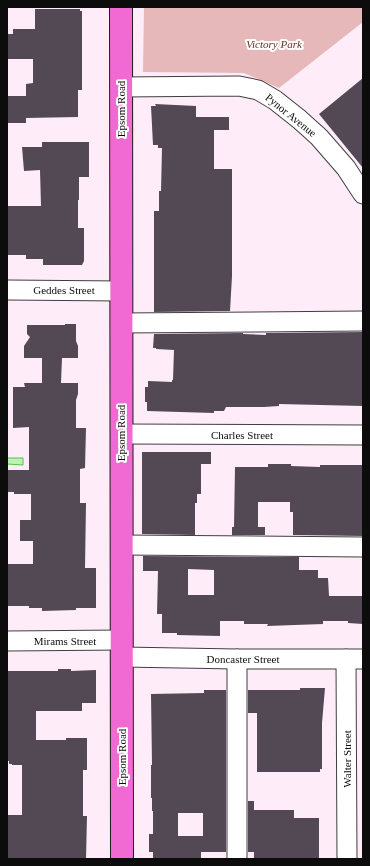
<svg xmlns="http://www.w3.org/2000/svg" width="370" height="866" font-family="Georgia,serif">
	<rect width="100%" height="100%" fill="#feecf9"/>
	<polygon fill="#e6b8ba" points="144,7 363,7 363,22 279,88 244,73 143,72"/>
	<polygon fill="#bdf2b4" stroke="#50c53f" points="7,458 23,458 23,465 7,464"/>
	<g fill="#524954" fill-rule="evenodd">
		<polygon points="35,9 80,9 80,11 82,11 82,90 78,90 78,117 26,118 26,123 7,123 7,96 26,96 26,84 33,83 33,59 7,59 7,34 13,34 13,29 35,29"/>
		<polygon points="363,78 363,168 319,114"/>
		<polygon points="155,104 196,106 196,117 229,117 229,130 214,130 214,169 232,169 232,276 230,311 154,312 154,211 159,211 159,191 161,191 162,148 158,148 158,145 153,145 151,106 156,106"/>
		<polygon points="42,142 89,142 89,177 79,177 79,200 78,200 78,228 84,228 84,261 82,265 43,265 43,259 26,259 26,255 7,255 7,206 41,206 40,170 24,171 22,147 42,147"/>
		<polygon points="65,324 76,324 76,341 78,346 78,358 62,358 61,383 78,383 78,394 76,400 76,428 86,428 85,468 80,469 80,503 86,503 85,568 96,568 96,608 76,608 76,610 42,611 42,608 29,608 29,606 7,606 7,564 33,564 33,541 20,541 20,520 31,520 31,494 14,494 14,492 7,492 7,470 29,470 29,427 13,428 13,387 25,387 24,383 42,383 42,358 24,358 24,346 30,337 27,334 27,325 65,325"/>
		<polygon points="363,332 363,406 279,404 279,406 264,407 226,407 224,411 214,411 214,413 147,411 147,402 145,402 145,387 148,387 148,381 172,382 172,380 173,380 174,350 156,349 156,348 153,348 154,334 243,333 243,334 266,335 266,333"/>
		<polygon points="142,452 211,452 211,464 201,464 201,494 197,494 197,503 195,503 195,535 142,534"/>
		<polygon points="268,464 291,464 291,466 320,467 320,465 363,465 363,536 293,535 293,512 290,512 290,502 258,502 258,527 265,527 265,535 232,535 232,527 234,527 235,467 268,467"/>
		<path d="M143,556l156,1v13h19v8h10l1,18h34v28l-15,-1v-2h-25v3l-56,2 1,-2h-24v-3h-24v15l-43,-1v-2h-15v-19h-5l1,-43h-15zM188,569l26,1v25h-26z"/>
		<polygon points="58,669 71,669 71,671 96,670 96,703 82,703 82,711 36,711 36,740 66,740 66,738 87,738 87,770 83,770 83,816 87,816 86,859 7,859 7,815 22,815 22,765 12,765 12,764 9,764 9,761 7,761 7,671 58,671"/>
		<polygon points="300,688 325,688 322,723 322,769 320,769 320,772 257,772 257,713 248,713 248,690 300,690"/>
		<path d="M204,690h22v162h-25v7h-48v-7h-4v-18h4v-23h-1v-13h-1v-33h1l-1,-71 53,-1zM178,813h25v23h-25z"/>
		<polygon points="248,801 254,801 254,810 294,810 294,818 319,818 319,859 254,859 254,852 248,852"/>
	</g>
	<g fill="none" stroke-linecap="round" stroke-linejoin="round">
		<g stroke="#3f3f3f" stroke-width="21">
			<g id="minor">
				<polyline points="120,87 239,86 258,90 275,100 299,119 319,137 346,168 363,194"/>
				<polyline points="7,290 121,291"/>
				<polyline points="121,323 363,321"/>
				<polyline points="121,434 363,435"/>
				<polyline points="121,545 363,547"/>
				<polyline points="7,641 122,640"/>
				<polyline points="122,657 237,659 363,659"/>
				<polyline points="346,659 347,859"/>
				<polyline points="237,859 237,659"/>
			</g>
		</g>
		<g stroke="#1d1d1d" stroke-width="24">
			<polyline id="major" points="121,7 122,859"/>
		</g>
		<use href="#minor" stroke="#fff" stroke-width="19"/>
		<use href="#major" stroke="#f169d2" stroke-width="22"/>
	</g>
	<g text-anchor="middle" dominant-baseline="central" stroke-width="4" stroke-linejoin="round" paint-order="stroke">
		<g font-size="11" font-style="italic" fill="#603120" stroke="#fff">
			<text x="274" y="44">Victory Park</text>
		</g>
		<g font-size="11" fill="#0c0c0c" stroke="#fff">
			<text transform="translate(121 109) rotate(-90)">Epsom Road</text>
			<text transform="translate(291 115) rotate(39)">Pynor Avenue</text>
			<text x="64" y="290">Geddes Street</text>
			<text transform="translate(121 433) rotate(-90)">Epsom Road</text>
			<text x="242" y="435">Charles Street</text>
			<text x="65" y="641">Mirams Street</text>
			<text x="243" y="659">Doncaster Street</text>
			<text transform="translate(122 757) rotate(-90)">Epsom Road</text>
			<text transform="translate(347 759) rotate(-90)">Walter Street</text>
		</g>
	</g>
	<rect width="370" height="866" fill="none" stroke="#0c0c0c" stroke-width="16"/>
</svg>
